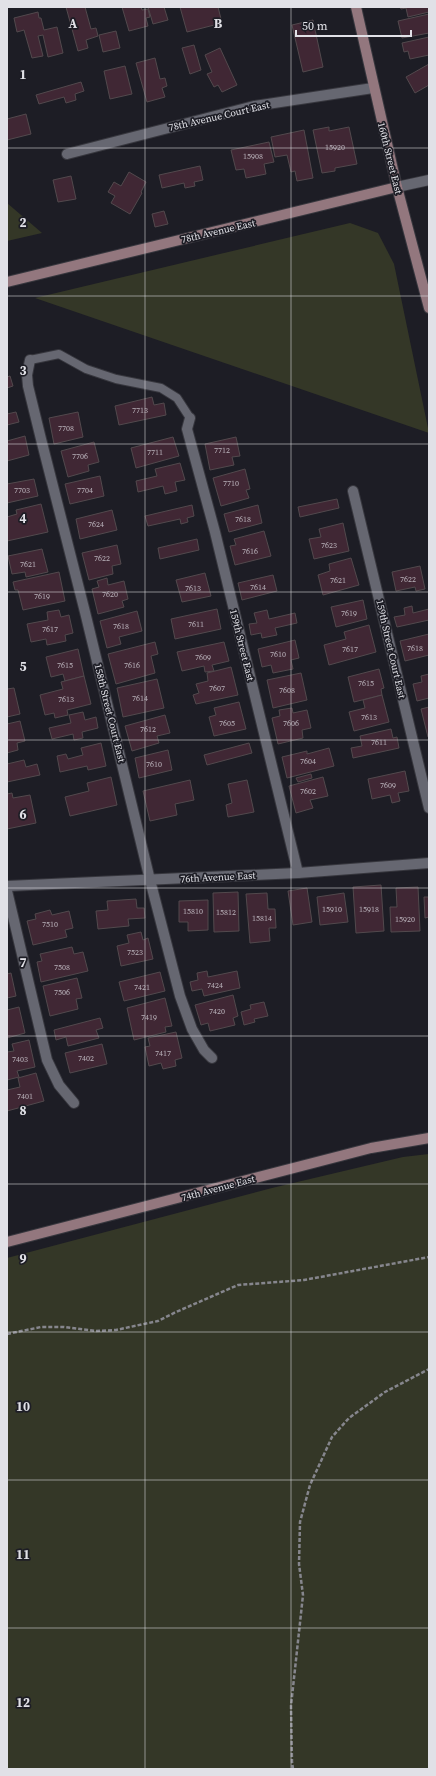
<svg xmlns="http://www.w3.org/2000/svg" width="436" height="1776" font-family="'Source Serif 4',serif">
	<rect width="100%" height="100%" fill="#1d1d25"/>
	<g fill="#343727">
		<polygon points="7,203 42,233 7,241"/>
		<polygon points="350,223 378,233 394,264 429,433 35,298"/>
		<polygon points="429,1154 429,1769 7,1769 7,1258 272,1188 403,1157"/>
	</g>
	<g fill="#402734" stroke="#52494d">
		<polygon points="66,7 85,7 91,29 96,28 98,36 86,40 88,48 78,51"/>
		<polygon points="122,7 141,7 142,10 148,9 150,17 146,18 148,26 129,31"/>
		<polygon points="148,7 164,7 168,20 153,24"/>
		<polygon points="180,7 218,7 222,23 187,32"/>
		<polygon points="400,7 429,7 429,12 408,17 406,8 401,9"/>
		<polygon points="38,12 39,18 41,18 44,30 57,27 63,53 48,57 43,35 38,36 43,56 32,58 24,30 17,32 14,18"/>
		<polygon points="429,14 429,33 402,38 398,21"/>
		<polygon points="313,20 323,67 303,72 292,25"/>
		<polygon points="116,31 120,48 103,52 99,35"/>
		<polygon points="429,37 429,55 410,59 408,51 404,52 402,43"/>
		<polygon points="194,45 201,70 190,74 182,48"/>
		<polygon points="220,48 237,85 222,92 218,85 214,87 207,74 212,72 205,55"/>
		<polygon points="155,58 160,79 165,78 167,86 162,88 165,97 147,102 136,63"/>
		<polygon points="429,64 429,85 415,93 406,77"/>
		<polygon points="125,66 132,94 110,99 104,71"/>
		<polygon points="81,82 84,91 75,94 76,100 66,103 64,97 39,104 36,95"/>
		<polygon points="26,114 31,134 7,140 7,119"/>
		<polygon points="329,127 329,131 349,127 357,164 335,168 335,171 322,173 313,130"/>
		<polygon points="304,130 313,178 297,181 295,171 291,172 287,155 275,157 271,137"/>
		<polygon points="269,142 274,162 264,164 266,174 246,178 244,169 236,170 231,150"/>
		<polygon points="200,166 203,180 194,182 195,186 185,188 184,183 162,188 159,175"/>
		<polygon points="129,172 146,182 141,192 142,193 130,214 111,203 115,196 108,192 114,182 121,186"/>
		<polygon points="71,176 76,199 58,202 53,180"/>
		<polygon points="164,211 168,224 155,227 152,214"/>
		<polygon points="10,376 13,386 7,388 7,377"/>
		<polygon points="152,397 154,405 164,403 166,415 119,425 115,406"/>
		<polygon points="16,412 19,422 7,425 7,414"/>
		<polygon points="78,412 83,437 54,444 49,418"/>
		<polygon points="25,436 29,455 7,461 7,441"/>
		<polygon points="173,437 179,456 136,468 131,448"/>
		<polygon points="236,437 240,456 232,457 234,465 210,470 205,444"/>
		<polygon points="94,442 99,462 88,465 89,471 68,477 61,451"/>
		<polygon points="180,463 185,480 175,482 177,491 165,494 163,486 138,492 136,481 157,476 155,469"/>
		<polygon points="245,469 250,489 246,490 249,498 221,506 213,478"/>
		<polygon points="100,476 104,496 70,504 65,484"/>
		<polygon points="34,479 38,496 7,503 7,484"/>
		<polygon points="337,499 339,508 300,517 298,507"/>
		<polygon points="41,504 48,532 7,541 7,517 17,514 16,510"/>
		<polygon points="192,505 194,516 187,518 188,522 181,524 180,519 148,526 145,516"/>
		<polygon points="258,505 262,523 229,532 224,514"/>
		<polygon points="112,510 117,530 80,539 76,519"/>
		<polygon points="343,523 349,551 314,559 309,539 321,537 319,529"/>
		<polygon points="264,531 271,556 235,565 230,546 236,545 234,539"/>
		<polygon points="197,539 199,550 160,559 158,548"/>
		<polygon points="117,545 121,564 112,566 113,574 89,580 82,553"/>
		<polygon points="42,549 48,572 26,577 25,572 12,574 8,556"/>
		<polygon points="351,558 359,585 323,595 318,575 330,571 329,564"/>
		<polygon points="420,566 425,589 416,591 415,587 396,591 392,572"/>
		<polygon points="59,572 65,601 23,610 18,590 15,590 13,582"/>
		<polygon points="205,573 211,596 182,602 176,580"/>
		<polygon points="273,575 277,591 242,600 238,583"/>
		<polygon points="107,578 108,585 124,581 128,599 122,601 124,607 98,614 92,589 99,587 97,581"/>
		<polygon points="363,600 367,619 336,627 331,607"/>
		<polygon points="412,606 413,613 429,609 429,620 397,627 394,617 405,615 404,608"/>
		<polygon points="217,609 221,629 175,639 171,619"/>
		<polygon points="59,610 61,617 69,615 73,633 65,635 66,641 47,645 46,639 31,642 27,624 48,620 47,612"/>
		<polygon points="267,610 269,619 295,613 297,623 275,628 277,635 262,638 261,633 251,635 249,624 257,623 254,613"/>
		<polygon points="137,611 142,631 119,637 121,644 107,648 100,621"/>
		<polygon points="369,625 376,652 329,665 324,645 346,639 344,632"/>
		<polygon points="429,634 429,655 405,661 400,641"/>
		<polygon points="295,640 299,658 291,660 293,669 273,673 271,665 262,667 258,649"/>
		<polygon points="155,642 158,654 151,656 155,673 116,684 108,654"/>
		<polygon points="224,642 229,661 212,665 214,671 205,672 204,666 182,671 177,652"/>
		<polygon points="78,649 84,676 65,681 63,674 51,677 46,657"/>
		<polygon points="231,667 238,695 196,704 193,695 199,693 196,684 208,681 207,673"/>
		<polygon points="379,669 384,688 381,689 382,695 354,702 348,677"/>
		<polygon points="301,673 307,700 273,708 267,680"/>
		<polygon points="429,674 429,698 417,701 413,684 422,682 421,676"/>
		<polygon points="84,676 91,704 67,710 68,715 55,718 54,713 45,715 40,695 63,689 61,682"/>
		<polygon points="157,679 164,708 123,717 117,688"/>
		<polygon points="14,688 20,714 7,717 7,689"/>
		<polygon points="382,695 389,722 354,731 349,712 365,708 363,700"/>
		<polygon points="239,702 246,729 214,736 209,717 216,715 214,708"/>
		<polygon points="429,707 429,737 428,737 421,709"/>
		<polygon points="292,708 293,713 307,710 311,728 302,730 303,738 278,744 272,718 280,716 279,710"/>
		<polygon points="83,712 85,720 96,717 98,728 82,732 83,738 74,740 73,734 52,739 49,728 71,723 69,715"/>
		<polygon points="165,715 170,733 157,736 159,743 132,751 125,726"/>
		<polygon points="20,721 25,741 17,743 18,750 7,753 7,724"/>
		<polygon points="391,729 393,738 397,737 399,748 353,758 351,748 362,746 360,736"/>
		<polygon points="101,743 106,766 88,770 87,766 60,772 57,756 66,754 68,759 83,755 81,748"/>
		<polygon points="249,743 252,753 207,765 204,755"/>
		<polygon points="329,748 334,766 287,778 282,757 307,751 307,754"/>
		<polygon points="168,750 172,770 139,778 135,758"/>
		<polygon points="24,760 26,767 37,764 40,775 7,782 7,764"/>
		<polygon points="405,771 409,791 398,793 400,801 392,803 390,795 372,799 368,779"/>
		<polygon points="311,774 312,778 298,782 296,778"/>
		<polygon points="111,777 117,805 70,816 65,797 89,791 87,783"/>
		<polygon points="323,777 328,796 310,800 313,808 296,813 289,786"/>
		<polygon points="190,780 194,800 175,804 177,815 150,821 143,791"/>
		<polygon points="247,780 254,812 228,817 226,805 232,803 228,784"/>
		<polygon points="12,793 13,798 30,795 36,823 7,829 7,794"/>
		<polygon points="381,885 384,931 356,933 353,887"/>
		<polygon points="418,887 420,931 391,932 390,907 397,907 396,888"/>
		<polygon points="307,888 312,922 293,925 288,891"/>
		<polygon points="238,892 239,931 214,932 213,893"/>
		<polygon points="267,893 268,909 275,909 276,928 269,928 270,941 250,943 246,894"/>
		<polygon points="344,893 348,922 320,925 317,897"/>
		<polygon points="424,897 429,897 429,917 425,918"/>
		<polygon points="136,899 137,908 144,908 145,918 128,919 129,926 98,929 96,911 108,910 107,901"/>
		<polygon points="208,900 208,930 188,931 188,922 179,922 179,901"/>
		<polygon points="50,910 52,915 69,911 73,928 65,930 67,937 33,945 27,921 36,919 35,914"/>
		<polygon points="141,932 143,940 148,938 153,959 121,966 117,946 129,943 127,935"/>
		<polygon points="72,947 74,954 83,952 88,971 41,982 37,962 42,961 40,954"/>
		<polygon points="207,971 208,977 237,971 240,988 204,996 202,989 192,991 190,982 198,980 197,973"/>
		<polygon points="160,972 165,991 124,1001 119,982"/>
		<polygon points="11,973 16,996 7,998 7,974"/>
		<polygon points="77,978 82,998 76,999 78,1009 50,1016 43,986"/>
		<polygon points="233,995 238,1016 233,1018 235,1025 210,1031 208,1023 201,1025 195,1005"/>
		<polygon points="165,998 172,1026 165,1027 166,1032 134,1040 127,1008"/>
		<polygon points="264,1002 268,1016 254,1019 255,1022 244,1025 241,1012 251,1009 250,1005"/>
		<polygon points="19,1007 25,1033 7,1038 7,1010"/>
		<polygon points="100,1018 103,1028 96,1030 99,1038 68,1046 66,1037 56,1040 54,1030"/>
		<polygon points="176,1032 182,1058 175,1060 176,1066 163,1069 161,1063 149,1066 145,1047 150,1046 148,1038"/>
		<polygon points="29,1040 35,1067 17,1071 19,1077 7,1080 7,1052 14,1051 12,1044"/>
		<polygon points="102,1044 107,1064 70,1073 65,1053"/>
		<polygon points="36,1073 44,1101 7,1111 7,1090 20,1087 18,1078"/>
	</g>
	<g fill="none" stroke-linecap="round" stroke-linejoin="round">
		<g stroke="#37373e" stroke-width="10">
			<polyline id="lane" points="30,360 59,354 86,369 116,379 161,388 177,398 190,418"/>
		</g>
		<g stroke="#37373e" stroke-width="12">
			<g id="street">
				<polyline points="67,154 254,106 373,88"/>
				<polyline points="397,187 429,180"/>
				<polyline points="30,360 27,375 28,386 41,439 85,612 150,880 180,996 192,1029 204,1050 212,1058"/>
				<polyline points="190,418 187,429 215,532 298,873"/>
				<polyline points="353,491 429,808"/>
				<polyline points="7,886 298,873 429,863"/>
				<polyline points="7,891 47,1060 59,1085 74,1103"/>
			</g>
		</g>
		<g stroke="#37373e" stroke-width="12">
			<g id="secondary">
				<polyline points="356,7 397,187 429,308"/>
				<polyline points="7,282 397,187"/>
				<polyline points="7,1242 371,1148 429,1138"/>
			</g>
		</g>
		<g stroke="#86868d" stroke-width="2.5" stroke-dasharray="4 2" stroke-linecap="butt">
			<polyline points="7,1334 41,1327 64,1327 96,1331 116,1330 158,1321 176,1312 238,1285 304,1280 429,1257"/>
			<polyline points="293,1769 292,1762 291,1706 303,1595 299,1564 300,1522 310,1485 332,1437 349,1418 385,1392 429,1369"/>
		</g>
		<use href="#lane" stroke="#666771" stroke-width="8"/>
		<use href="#street" stroke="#666771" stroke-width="10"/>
		<use href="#secondary" stroke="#93777e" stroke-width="10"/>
	</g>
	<path fill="none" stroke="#e1e1e7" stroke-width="1" stroke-opacity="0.55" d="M145,7v1762M291,7v1762M7,148h422M7,296h422M7,444h422M7,592h422M7,740h422M7,888h422M7,1036h422M7,1184h422M7,1332h422M7,1480h422M7,1628h422"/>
	<g text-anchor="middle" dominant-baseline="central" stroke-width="3.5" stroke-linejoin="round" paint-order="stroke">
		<g font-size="8" fill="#b9b2ba">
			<text x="335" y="147">15920</text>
			<text x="253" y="156">15908</text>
			<text x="140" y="410">7713</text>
			<text x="66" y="428">7708</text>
			<text x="222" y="450">7712</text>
			<text x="155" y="452">7711</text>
			<text x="80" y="456">7706</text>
			<text x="231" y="483">7710</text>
			<text x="22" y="490">7703</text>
			<text x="85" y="490">7704</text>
			<text x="243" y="519">7618</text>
			<text x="96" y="524">7624</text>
			<text x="329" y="545">7623</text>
			<text x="250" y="551">7616</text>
			<text x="102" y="558">7622</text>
			<text x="28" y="564">7621</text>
			<text x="408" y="579">7622</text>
			<text x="338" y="580">7621</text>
			<text x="258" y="587">7614</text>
			<text x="193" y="588">7613</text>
			<text x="110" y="594">7620</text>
			<text x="42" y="596">7619</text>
			<text x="349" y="613">7619</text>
			<text x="196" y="624">7611</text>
			<text x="121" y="626">7618</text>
			<text x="50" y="629">7617</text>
			<text x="415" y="648">7618</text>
			<text x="350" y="649">7617</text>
			<text x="278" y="654">7610</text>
			<text x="203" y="657">7609</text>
			<text x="65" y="665">7615</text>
			<text x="132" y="665">7616</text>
			<text x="366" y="683">7615</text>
			<text x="217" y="688">7607</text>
			<text x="287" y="690">7608</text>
			<text x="140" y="698">7614</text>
			<text x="66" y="699">7613</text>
			<text x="369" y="717">7613</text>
			<text x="227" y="723">7605</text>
			<text x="291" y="723">7606</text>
			<text x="148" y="729">7612</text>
			<text x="379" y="742">7611</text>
			<text x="308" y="761">7604</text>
			<text x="154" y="764">7610</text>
			<text x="388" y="785">7609</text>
			<text x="308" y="791">7602</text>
			<text x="332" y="909">15910</text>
			<text x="369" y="909">15918</text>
			<text x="193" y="911">15810</text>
			<text x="226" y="912">15812</text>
			<text x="262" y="918">15814</text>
			<text x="405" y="919">15920</text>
			<text x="50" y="924">7510</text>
			<text x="135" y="952">7523</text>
			<text x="62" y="967">7508</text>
			<text x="215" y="985">7424</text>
			<text x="142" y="987">7421</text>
			<text x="62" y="992">7506</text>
			<text x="217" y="1011">7420</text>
			<text x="149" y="1017">7419</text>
			<text x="163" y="1053">7417</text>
			<text x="86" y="1058">7402</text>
			<text x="20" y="1059">7403</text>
			<text x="25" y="1096">7401</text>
		</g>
		<g font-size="10" fill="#e1e1e7" stroke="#1d1d25">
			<text transform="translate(219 116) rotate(-13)">78th Avenue Court East</text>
			<text transform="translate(390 158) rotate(76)">160th Street East</text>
			<text transform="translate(218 231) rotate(-13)">78th Avenue East</text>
			<text transform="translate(242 645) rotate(76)">159th Street East</text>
			<text transform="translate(391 649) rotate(77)">159th Street Court East</text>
			<text transform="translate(110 713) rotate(76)">158th Street Court East</text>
			<text transform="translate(218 877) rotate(-3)">76th Avenue East</text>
			<text transform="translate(218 1188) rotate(-15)">74th Avenue East</text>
		</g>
	</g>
	<g font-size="13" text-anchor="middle" font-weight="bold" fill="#e1e1e7" stroke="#1d1d25" stroke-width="3.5" stroke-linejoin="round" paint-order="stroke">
		<text x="73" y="28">A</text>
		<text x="218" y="28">B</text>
		<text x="23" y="79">1</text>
		<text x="23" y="227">2</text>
		<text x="23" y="375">3</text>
		<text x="23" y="523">4</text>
		<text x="23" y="671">5</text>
		<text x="23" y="819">6</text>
		<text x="23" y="967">7</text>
		<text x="23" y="1115">8</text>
		<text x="23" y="1263">9</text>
		<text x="23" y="1411">10</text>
		<text x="23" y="1559">11</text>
		<text x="23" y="1707">12</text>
	</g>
	<rect width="436" height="1776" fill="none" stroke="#e1e1e7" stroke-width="16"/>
	<path d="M296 30v6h115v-6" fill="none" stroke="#e1e1e7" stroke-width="2"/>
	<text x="302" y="30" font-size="12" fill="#e1e1e7" stroke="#1d1d25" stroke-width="3" paint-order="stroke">50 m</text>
</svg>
